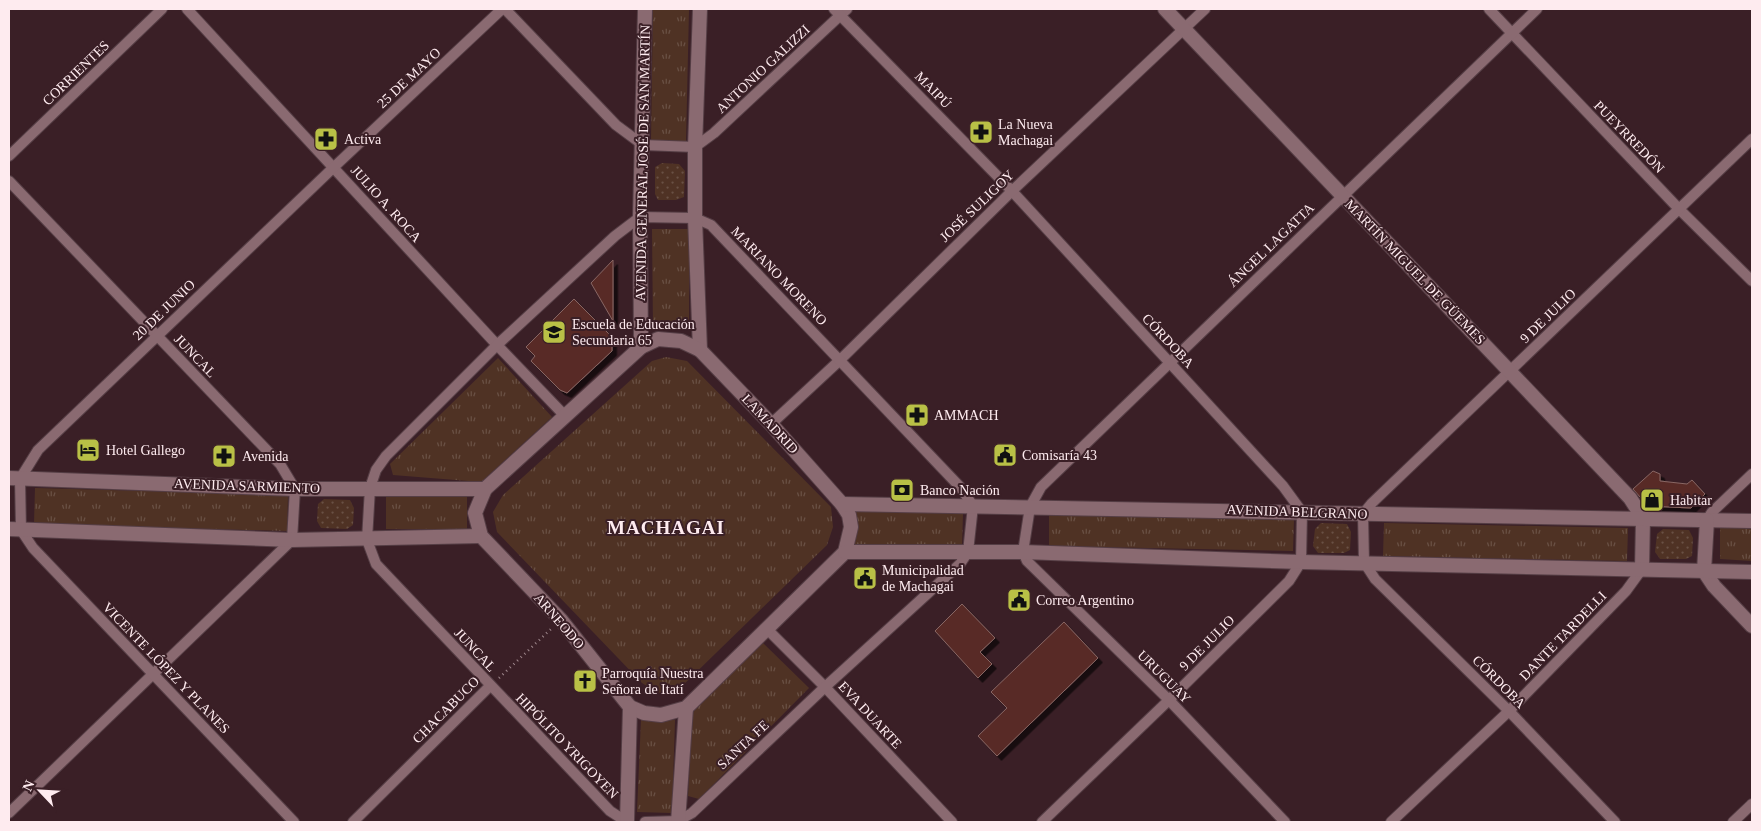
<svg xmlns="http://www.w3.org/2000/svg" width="1761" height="831" font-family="'Times New Roman',serif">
	<defs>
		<pattern id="grass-dots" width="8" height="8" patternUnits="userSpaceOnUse" patternTransform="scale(1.25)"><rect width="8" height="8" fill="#4f3224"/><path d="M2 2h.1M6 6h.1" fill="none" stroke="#695044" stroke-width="1.8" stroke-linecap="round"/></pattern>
		<pattern id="park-tufts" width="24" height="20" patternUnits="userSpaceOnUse" patternTransform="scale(1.25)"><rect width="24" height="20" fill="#4f3224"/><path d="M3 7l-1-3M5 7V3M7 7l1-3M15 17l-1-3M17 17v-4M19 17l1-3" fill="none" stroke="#695044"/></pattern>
		<filter id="shadow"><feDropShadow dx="4.5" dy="4.5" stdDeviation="0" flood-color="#0009"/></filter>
	</defs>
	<rect width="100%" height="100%" fill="#3a1f26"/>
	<g fill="url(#grass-dots)">
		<polygon points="662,163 679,164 685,171 684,197 676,200 658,200 655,194 655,167"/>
		<polygon points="324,499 350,500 354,508 353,525 347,529 321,528 317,521 318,504"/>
		<polygon points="1321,523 1347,524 1351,532 1350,550 1344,553 1318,553 1313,546 1315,529"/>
		<polygon points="1663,529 1689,530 1693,538 1692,556 1686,559 1660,559 1655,552 1657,534"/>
	</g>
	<g fill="url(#park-tufts)">
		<polygon points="653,9 689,9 686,141 651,141"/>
		<polygon points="652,229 689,229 689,328 653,328"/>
		<polygon points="666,357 687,361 831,507 833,527 827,545 679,689 658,693 642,683 497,532 493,512 503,495 652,361"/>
		<polygon points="498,358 552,417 481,482 393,475 390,464"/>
		<polygon points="35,488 288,495 287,531 34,524"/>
		<rect x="386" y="496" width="81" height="33"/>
		<polygon points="856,511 963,513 962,545 855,544"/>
		<polygon points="1049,513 1294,518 1293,551 1049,546"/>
		<polygon points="1384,523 1628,528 1627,561 1383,556"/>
		<polygon points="1720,528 1752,528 1752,561 1720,559"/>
		<polygon points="763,643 809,688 699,799 688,796 693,712"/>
		<polygon points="641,719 675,720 672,813 637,812"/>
	</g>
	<g fill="#582b28" stroke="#886663" filter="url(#shadow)">
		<polygon points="613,260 613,321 591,283"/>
		<polygon points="574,299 612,337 612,351 567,393 560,390 531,361 535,356 526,347"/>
		<polygon points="1653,471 1660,474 1660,481 1687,484 1692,480 1705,494 1691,508 1648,506 1633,489"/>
		<polygon points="962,604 995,638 980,652 992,664 978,678 935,631"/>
		<polygon points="1064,622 1098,658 997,756 978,736 1007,708 991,692"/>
	</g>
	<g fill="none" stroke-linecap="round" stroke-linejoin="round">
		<g stroke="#553e45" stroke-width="12">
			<g id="minor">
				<polyline points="187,9 497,345 566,417"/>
				<polyline points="505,9 616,125 643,145 695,147 714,133 847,9"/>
				<polyline points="834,9 1012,191 1283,486 1302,512 1301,562 1289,581 1169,700 1042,822"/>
				<polyline points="1489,9 1679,209 1752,281"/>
				<polyline points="9,156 162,9"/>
				<polyline points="9,181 280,464 295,489 292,540 9,813"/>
				<polyline points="771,424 840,360 1012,191 1205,9"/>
				<polyline points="1707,520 1712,512 1752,474"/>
				<polyline points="767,629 825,687 952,822"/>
				<polyline points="294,822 33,548 21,530 20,479 38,450 334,167 502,9"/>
				<polyline points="353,822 490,686"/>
				<polyline points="627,822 610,811 376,564 367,540 370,488 376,470 386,456 497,345 615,236 640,217 695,218 711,225 961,488 973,506 968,552 960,564 825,687 692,813 678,821 645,822"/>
				<polyline points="1285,822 1169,700 1027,561 1023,552 1030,507 1041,487 1537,9"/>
				<polyline points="1391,822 1509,711 1626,591 1642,569"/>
				<polyline points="1615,822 1509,711 1375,579 1364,562 1363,514 1372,503 1752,139"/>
				<polyline points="1733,822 1752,804"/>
			</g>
		</g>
		<g stroke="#553e45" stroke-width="16">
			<g id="tertiary">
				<polyline points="700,9 695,147 695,218 700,350"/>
				<polyline points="1165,9 1630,498 1643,518 1642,569"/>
				<polygon points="658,339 681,341 700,350 771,424 842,504 849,515 851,527 845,552 686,708 661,715 644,713 630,707 561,620 481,536 475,513 485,489 641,347"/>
				<polyline points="641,347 640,217 645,9"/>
				<polyline points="9,478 295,489 485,489"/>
				<polyline points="842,504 1752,521"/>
				<polyline points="1707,520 1704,571 1714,586 1752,626"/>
				<polyline points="9,529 292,540 481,536"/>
				<polyline points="845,552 1023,552 1301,562 1752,572"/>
				<polyline points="627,822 630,707"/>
				<polyline points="678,822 686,708"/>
			</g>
		</g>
		<polyline stroke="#a0898e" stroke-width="2.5" stroke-dasharray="1 4" stroke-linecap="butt" points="499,678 551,629"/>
		<use href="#minor" stroke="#8a6a71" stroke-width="10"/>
		<use href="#tertiary" stroke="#8a6a71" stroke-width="14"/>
	</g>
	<defs>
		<g id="pharmacy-square" transform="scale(1.25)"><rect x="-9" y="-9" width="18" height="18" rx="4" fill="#b9c046" stroke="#3a1f26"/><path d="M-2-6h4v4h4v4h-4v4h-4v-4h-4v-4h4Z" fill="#111"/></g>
		<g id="school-square" transform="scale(1.25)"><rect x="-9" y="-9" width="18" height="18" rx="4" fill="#b9c046" stroke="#3a1f26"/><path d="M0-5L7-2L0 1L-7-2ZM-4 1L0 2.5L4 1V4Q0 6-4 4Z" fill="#111"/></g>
		<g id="hotel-square" transform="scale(1.25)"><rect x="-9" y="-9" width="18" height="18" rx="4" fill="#b9c046" stroke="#3a1f26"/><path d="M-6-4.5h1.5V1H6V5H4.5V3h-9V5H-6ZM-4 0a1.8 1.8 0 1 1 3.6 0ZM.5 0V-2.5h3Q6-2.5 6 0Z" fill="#111"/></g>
		<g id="civic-square" transform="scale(1.25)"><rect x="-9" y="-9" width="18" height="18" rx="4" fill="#b9c046" stroke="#3a1f26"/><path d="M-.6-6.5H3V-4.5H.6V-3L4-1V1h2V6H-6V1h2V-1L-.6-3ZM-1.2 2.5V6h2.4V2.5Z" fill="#111"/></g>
		<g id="bank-square" transform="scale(1.25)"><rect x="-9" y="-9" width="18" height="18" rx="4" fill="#b9c046" stroke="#3a1f26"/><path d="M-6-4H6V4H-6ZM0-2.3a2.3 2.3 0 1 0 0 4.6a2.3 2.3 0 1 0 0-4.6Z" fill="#111"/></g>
		<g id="shop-square" transform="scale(1.25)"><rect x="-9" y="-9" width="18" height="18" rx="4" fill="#b9c046" stroke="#3a1f26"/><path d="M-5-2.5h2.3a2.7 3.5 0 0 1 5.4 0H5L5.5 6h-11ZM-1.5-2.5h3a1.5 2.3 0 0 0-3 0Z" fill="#111"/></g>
		<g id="church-square" transform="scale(1.25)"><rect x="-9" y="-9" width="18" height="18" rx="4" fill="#b9c046" stroke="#3a1f26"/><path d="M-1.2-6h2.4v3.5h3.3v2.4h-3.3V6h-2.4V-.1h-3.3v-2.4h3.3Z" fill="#111"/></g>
	</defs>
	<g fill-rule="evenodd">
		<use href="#pharmacy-square" x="981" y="132"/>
		<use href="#pharmacy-square" x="326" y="139"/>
		<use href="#school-square" x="554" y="332"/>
		<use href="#pharmacy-square" x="917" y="415"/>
		<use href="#hotel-square" x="88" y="450"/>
		<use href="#civic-square" x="1005" y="455"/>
		<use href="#pharmacy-square" x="224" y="456"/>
		<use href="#bank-square" x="902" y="490"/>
		<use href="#shop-square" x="1652" y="500"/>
		<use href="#civic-square" x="865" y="578"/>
		<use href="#civic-square" x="1019" y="600"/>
		<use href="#church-square" x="585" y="681"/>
	</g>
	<g text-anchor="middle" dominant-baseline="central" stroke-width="4" stroke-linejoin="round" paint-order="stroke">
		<g font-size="14" fill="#feebef" stroke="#3a1f26">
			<text transform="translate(763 69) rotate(-43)">ANTONIO GALIZZI</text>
			<text transform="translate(76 73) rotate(-44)">CORRIENTES</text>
			<text transform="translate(409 78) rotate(-43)">25 DE MAYO</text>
			<text transform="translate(933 90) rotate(46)">MAIPÚ</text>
			<text transform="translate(1629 137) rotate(46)">PUEYRREDÓN</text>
			<text transform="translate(643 163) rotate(-89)">AVENIDA GENERAL JOSÉ DE SAN MARTÍN</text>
			<text transform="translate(386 204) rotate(48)">JULIO A. ROCA</text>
			<text transform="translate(977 206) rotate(-44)">JOSÉ SULIGOY</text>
			<text transform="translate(1271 245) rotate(-44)">ÁNGEL LAGATTA</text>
			<text transform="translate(1415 272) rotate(46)">MARTÍN MIGUEL DE GÜEMES</text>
			<text transform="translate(779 276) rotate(46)">MARIANO MORENO</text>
			<text transform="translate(164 310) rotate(-44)">20 DE JUNIO</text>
			<text transform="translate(1548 316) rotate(-44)">9 DE JULIO</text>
			<text transform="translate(1168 341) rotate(47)">CÓRDOBA</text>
			<text transform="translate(195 356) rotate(46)">JUNCAL</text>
			<text transform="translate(770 424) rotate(47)">LAMADRID</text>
			<text transform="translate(247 486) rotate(2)">AVENIDA SARMIENTO</text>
			<text transform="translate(1297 512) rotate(2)">AVENIDA BELGRANO</text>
			<text transform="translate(559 621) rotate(49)">ARNEODO</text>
			<text transform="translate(1563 636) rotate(-46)">DANTE TARDELLI</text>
			<text transform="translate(1207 643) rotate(-45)">9 DE JULIO</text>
			<text transform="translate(475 650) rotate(47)">JUNCAL</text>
			<text transform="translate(166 668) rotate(46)">VICENTE LÓPEZ Y PLANES</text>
			<text transform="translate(1164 677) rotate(45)">URUGUAY</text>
			<text transform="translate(1499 682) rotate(45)">CÓRDOBA</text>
			<text transform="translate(446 710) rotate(-45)">CHACABUCO</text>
			<text transform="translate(870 715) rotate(47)">EVA DUARTE</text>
			<text transform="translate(743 745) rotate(-43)">SANTA FE</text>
			<text transform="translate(567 746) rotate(46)">HIPÓLITO YRIGOYEN</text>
		</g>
		<g font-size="14" fill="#feebef" stroke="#3a1f26" text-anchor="start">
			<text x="998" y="124">La Nueva<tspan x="998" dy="16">Machagai</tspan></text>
			<text x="344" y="139">Activa</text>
			<text x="572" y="324">Escuela de Educación<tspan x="572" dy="16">Secundaria 65</tspan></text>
			<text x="934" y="415">AMMACH</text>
			<text x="106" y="450">Hotel Gallego</text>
			<text x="1022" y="455">Comisaría 43</text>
			<text x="242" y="456">Avenida</text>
			<text x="920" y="490">Banco Nación</text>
			<text x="1670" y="500">Habitar</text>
			<text x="882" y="570">Municipalidad<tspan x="882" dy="16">de Machagai</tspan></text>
			<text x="1036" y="600">Correo Argentino</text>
			<text x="602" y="673">Parroquía Nuestra<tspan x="602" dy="16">Señora de Itatí</tspan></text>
		</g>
		<g font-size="19" font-weight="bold" letter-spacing="1" fill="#feebef" stroke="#3a1f26">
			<text x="666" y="527">MACHAGAI</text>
		</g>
	</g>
	<rect width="1761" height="831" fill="none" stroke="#feebef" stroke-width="20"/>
	<g transform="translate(40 791) rotate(295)" stroke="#3a1f26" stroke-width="4" paint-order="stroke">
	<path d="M0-4L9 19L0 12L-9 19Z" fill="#feebef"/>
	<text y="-8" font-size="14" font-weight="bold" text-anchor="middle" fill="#feebef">N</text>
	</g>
</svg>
